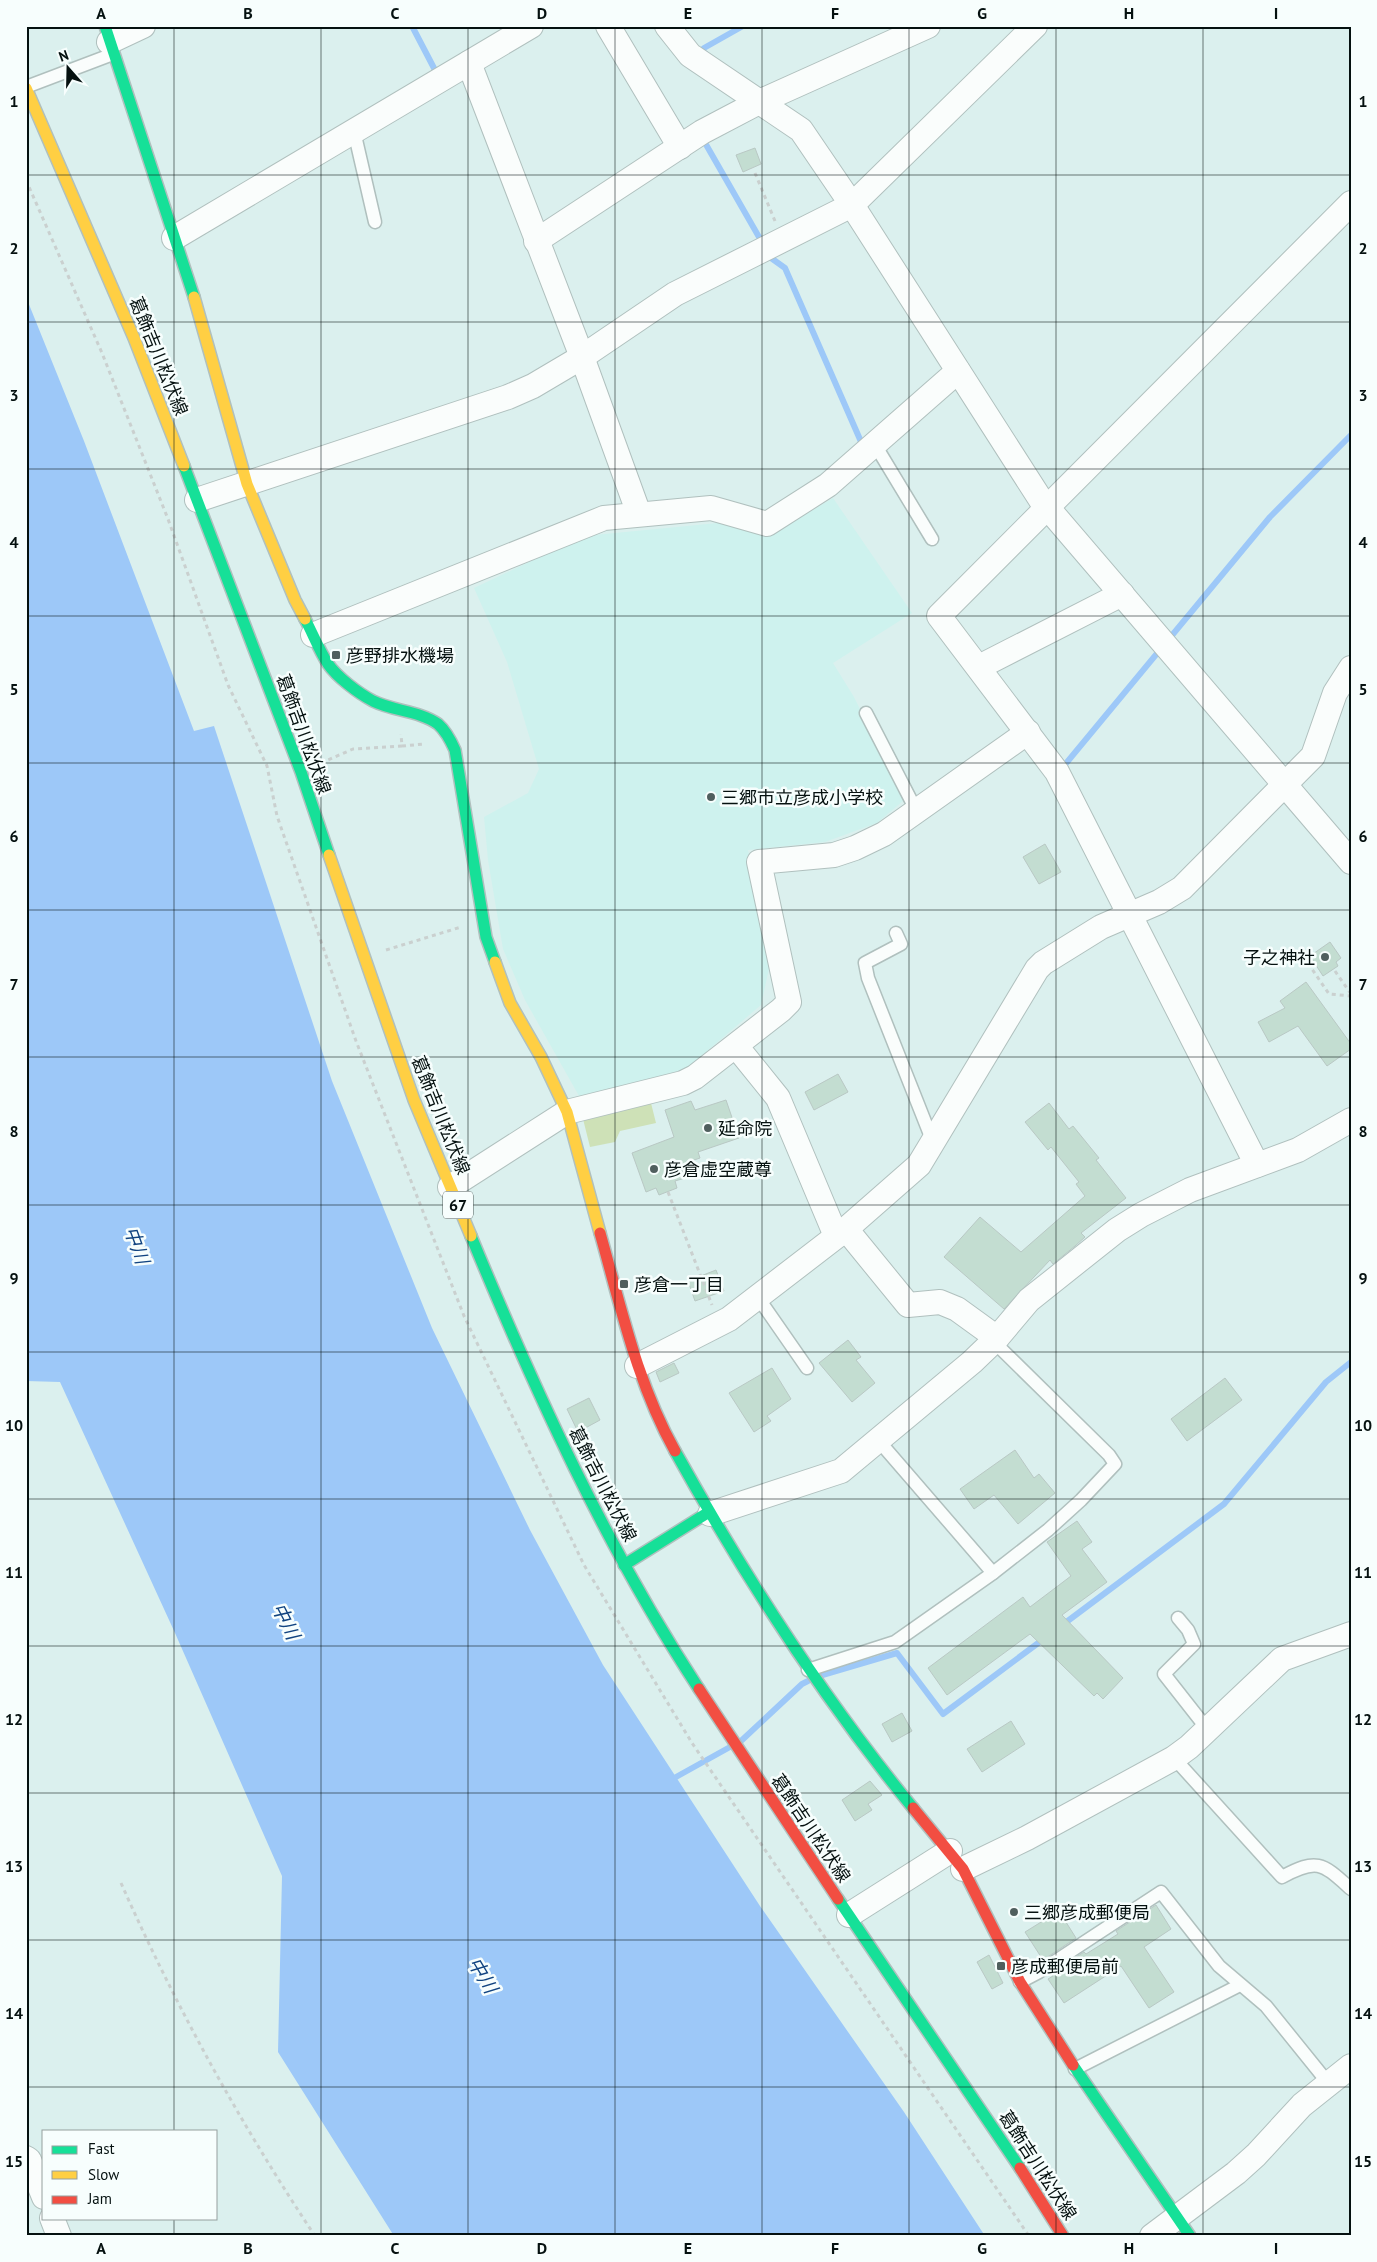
<svg xmlns="http://www.w3.org/2000/svg" width="1377" height="2262" font-family="'PT Sans','Noto Sans JP',sans-serif">
	<rect width="100%" height="100%" fill="#dbf0ee"/>
	<polygon fill="#cef2ee" points="833,498 912,613 833,663 854,697 890,769 903,801 877,823 825,842 748,850 772,955 761,1005 686,1069 610,1090 579,1096 525,1000 503,949 488,860 484,817 528,793 539,769 507,662 474,588 584,536 728,522 770,536"/>
	<polygon fill="#cee1b7" points="650,1099 656,1123 620,1131 615,1142 590,1147 583,1119"/>
	<polygon fill="#9dc8f8" points="26,297 84,441 194,731 214,726 332,1081 432,1328 530,1530 603,1665 760,1906 904,2112 985,2236 394,2236 278,2052 282,1876 175,1633 60,1382 26,1381"/>
	<g fill="none" stroke-linecap="round" stroke-linejoin="round">
		<g stroke="#9dc8f8" stroke-width="6">
			<polyline points="412,26 436,72"/>
			<polyline points="706,54 702,51 704,48 743,26"/>
			<polyline points="707,139 704,141 763,244"/>
			<polyline points="768,253 771,258 785,268 862,444"/>
			<polyline points="1063,767 1270,517 1351,435"/>
			<polyline points="1061,1626 1224,1504 1326,1382 1351,1362"/>
			<polyline points="819,1676 897,1653 943,1714 1045,1638"/>
			<polyline points="741,1741 802,1684 808,1681"/>
			<polyline points="676,1777 730,1747"/>
		</g>
	</g>
	<g fill="#c3ddd1" stroke="#b9c8c4">
		<polygon points="755,148 761,164 743,172 736,155"/>
		<polygon points="1045,844 1061,872 1039,884 1023,857"/>
		<polygon points="1330,942 1341,958 1336,962 1338,966 1323,976 1310,956"/>
		<polygon points="1306,982 1351,1044 1351,1049 1327,1066 1298,1026 1269,1042 1258,1022 1285,1008 1280,1001"/>
		<polygon points="838,1074 848,1092 814,1110 805,1092"/>
		<polygon points="726,1100 739,1138 698,1152 700,1158 680,1165 685,1178 675,1181 677,1188 659,1195 656,1188 646,1192 632,1153 674,1137 665,1110 691,1101 695,1110"/>
		<polygon points="1049,1103 1069,1129 1073,1126 1099,1158 1096,1160 1126,1198 1081,1233 1085,1237 1075,1246 1053,1264 1050,1260 1004,1309 944,1257 980,1217 1021,1252 1085,1196 1076,1184 1079,1182 1051,1147 1048,1150 1025,1122"/>
		<polygon points="716,1270 724,1291 695,1301 688,1281"/>
		<polygon points="848,1340 861,1357 856,1360 875,1383 852,1402 819,1363"/>
		<polygon points="674,1363 679,1373 660,1382 656,1372"/>
		<polygon points="772,1368 791,1399 767,1416 771,1421 754,1432 729,1393"/>
		<polygon points="1225,1378 1242,1400 1187,1441 1171,1419"/>
		<polygon points="589,1398 600,1420 578,1432 567,1409"/>
		<polygon points="1015,1450 1034,1478 1039,1474 1055,1493 1018,1524 994,1495 974,1509 960,1489"/>
		<polygon points="1077,1521 1092,1542 1082,1549 1107,1582 1062,1615 1123,1678 1103,1699 1097,1693 1094,1696 1030,1634 947,1695 928,1668 1023,1597 1030,1607 1071,1576 1047,1542"/>
		<polygon points="902,1713 912,1731 892,1742 882,1724"/>
		<polygon points="1011,1721 1025,1744 982,1772 967,1749"/>
		<polygon points="870,1781 882,1795 868,1804 872,1810 855,1821 842,1800"/>
		<polygon points="1156,1905 1171,1929 1144,1947 1174,1992 1149,2008 1121,1966 1064,2003 1048,1979 1053,1976 1051,1974 1084,1952 1086,1954 1118,1934 1116,1931"/>
		<polygon points="1059,1911 1076,1938 1043,1960 1025,1932"/>
		<polygon points="989,1955 1003,1983 992,1989 977,1962"/>
	</g>
	<g fill="none" stroke-linecap="round" stroke-linejoin="round">
		<g stroke="#b0c0be" stroke-width="15">
			<g id="lane">
				<polyline points="26,87 113,54"/>
				<polyline points="354,131 375,222"/>
				<polyline points="874,443 932,539"/>
				<polyline points="866,713 916,810"/>
				<polyline points="896,933 901,944 865,963 868,978 933,1142"/>
				<polyline points="757,1296 807,1368"/>
				<polyline points="878,1440 993,1573"/>
				<polyline points="1178,1618 1188,1630 1194,1644 1164,1674 1208,1730"/>
				<polyline points="808,1670 895,1642 993,1573 1048,1530 1081,1500 1115,1464 1109,1455 994,1342"/>
				<path d="M1174,1758l108,119c36,-20 41,-13 69,12"/>
				<polyline points="1020,1982 1039,1972 1161,1892 1219,1966 1266,2006 1329,2084"/>
				<polyline points="1075,2069 1240,1985"/>
			</g>
		</g>
		<g stroke="#b0c0be" stroke-width="26">
			<g id="street">
				<polyline points="608,26 680,147"/>
				<polyline points="667,26 690,55 801,130 852,205 1046,508"/>
				<polyline points="109,42 143,26"/>
				<polyline points="469,63 582,357 639,514"/>
				<polyline points="174,238 531,26"/>
				<polyline points="536,241 702,132 759,102 928,26"/>
				<polyline points="197,500 508,397 533,386 582,357 675,294 852,205 1035,26"/>
				<polyline points="1047,507 1351,862"/>
				<polyline points="313,635 604,518 711,508 767,524 828,485 958,371"/>
				<polyline points="979,667 1122,594"/>
				<polyline points="736,1046 778,1098 836,1236"/>
				<polyline points="1257,1165 1057,772 939,616 1351,203"/>
				<polyline points="450,1187 567,1112 683,1083 695,1077 781,1010 789,1002 759,862 834,855 855,848 884,834 1028,732"/>
				<polyline points="846,1229 908,1305 940,1302 957,1309 997,1338"/>
				<polyline points="637,1366 729,1319 846,1229 919,1165 1037,969 1043,963 1101,927 1159,902 1182,888 1313,756 1335,693 1351,668"/>
				<polyline points="710,1514 841,1471 972,1362 997,1338 1029,1300 1117,1230 1141,1215 1190,1190 1298,1150 1351,1120"/>
				<polyline points="963,1869 1027,1838 1174,1758 1189,1747 1282,1659 1351,1634"/>
				<polyline points="849,1915 950,1851"/>
				<polyline points="26,2158 29,2160 44,2197"/>
				<polyline points="52,2218 59,2236"/>
				<polyline points="1152,2236 1236,2173 1256,2155 1302,2105 1351,2066"/>
			</g>
		</g>
		<g stroke="#b0c0be" stroke-width="14">
			<g id="fast">
				<polyline points="105,26 194,297"/>
				<polyline points="184,466 301,772 329,855"/>
				<path d="M305,619c8,15 14,31 23,45 9,13 30,29 45,37 20,10 47,10 65,23 8,7 13,17 17,26l31,187 9,25"/>
				<path d="M471,1236c65,157 135,311 228,453"/>
				<path d="M675,1451c70,126 147,246 238,357"/>
				<polyline points="624,1565 709,1512"/>
				<polyline points="838,1899 1020,2168"/>
				<polyline points="1073,2065 1190,2236"/>
			</g>
		</g>
		<g stroke="#b0c0be" stroke-width="14">
			<g id="slow">
				<polyline points="26,88 134,338 184,466"/>
				<polyline points="194,297 247,484 295,600 305,619"/>
				<polyline points="329,855 414,1100 471,1236"/>
				<polyline points="495,962 510,1003 541,1057 567,1112 600,1233"/>
			</g>
		</g>
		<g stroke="#b0c0be" stroke-width="14">
			<g id="jam">
				<path d="M600,1233c21,74 37,150 75,218"/>
				<polyline points="699,1689 838,1899"/>
				<polyline points="913,1808 963,1869 1020,1982 1073,2065"/>
				<polyline points="1020,2168 1063,2236"/>
			</g>
		</g>
		<g stroke="#cad0cf" stroke-width="3" stroke-dasharray="4 4" stroke-linecap="butt">
			<polyline points="755,173 775,221"/>
			<polyline points="26,180 102,353 168,519 228,685 267,766 277,816 356,1041 464,1316 584,1565 692,1743 1029,2236"/>
			<polyline points="402,746 424,744"/>
			<polyline points="321,763 353,749 402,746 401,734"/>
			<polyline points="386,950 461,927"/>
			<polyline points="1299,950 1329,994 1351,996"/>
			<polyline points="1335,971 1351,994"/>
			<polyline points="668,1192 712,1305"/>
			<path d="M121,1883c55,124 119,240 194,353"/>
		</g>
		<use href="#lane" stroke="#fafdfc" stroke-width="12"/>
		<use href="#street" stroke="#fafdfc" stroke-width="24"/>
		<use href="#fast" stroke="#16e098" stroke-width="11"/>
		<use href="#slow" stroke="#ffcf43" stroke-width="11"/>
		<use href="#jam" stroke="#f24e42" stroke-width="11"/>
	</g>
	<path fill="none" stroke="#051110" stroke-width="1" stroke-opacity="0.55" d="M174,26v2105M321,26v2210M468,26v2210M615,26v2210M762,26v2210M909,26v2210M1056,26v2210M1203,26v2210M26,175h1325M26,322h1325M26,469h1325M26,616h1325M26,763h1325M26,910h1325M26,1057h1325M26,1205h1325M26,1352h1325M26,1499h1325M26,1646h1325M26,1793h1325M26,1940h1325M26,2087h1325M174,2218v18"/>
	<g fill="#505f5e" stroke="#f7fefd" stroke-width="2">
		<rect x="331" y="650" width="10" height="10" rx="2.5"/>
		<circle cx="711" cy="797" r="5"/>
		<circle cx="1325" cy="957" r="5"/>
		<circle cx="708" cy="1128" r="5"/>
		<circle cx="654" cy="1169" r="5"/>
		<rect x="619" y="1279" width="10" height="10" rx="2.5"/>
		<circle cx="1014" cy="1912" r="5"/>
		<rect x="996" y="1961" width="10" height="10" rx="2.5"/>
	</g>
	<g text-anchor="middle" dominant-baseline="central" stroke-width="5" stroke-linejoin="round" paint-order="stroke">
		<rect fill="#f7fefd" stroke="#4e5857" stroke-width="1" x="443" y="1191.5" width="30" height="27" rx="4"/>
		<g font-size="16" font-weight="bold" fill="#051110">
			<text x="458" y="1205">67</text>
		</g>
		<g font-size="18" fill="#051110" stroke="#f7fefd">
			<text transform="translate(159 356) rotate(68)">葛飾吉川松伏線</text>
			<text transform="translate(304 734) rotate(70)">葛飾吉川松伏線</text>
			<text transform="translate(441 1115) rotate(68)">葛飾吉川松伏線</text>
			<text transform="translate(603 1484) rotate(63)">葛飾吉川松伏線</text>
			<text transform="translate(811 1828) rotate(56)">葛飾吉川松伏線</text>
			<text transform="translate(1038 2165) rotate(57)">葛飾吉川松伏線</text>
		</g>
		<g font-size="18" fill="#051110" stroke="#f7fefd" text-anchor="start">
			<text x="346" y="655">彦野排水機場</text>
			<text x="721" y="797">三郷市立彦成小学校</text>
			<text x="1315" y="957" text-anchor="end">子之神社</text>
			<text x="718" y="1128">延命院</text>
			<text x="664" y="1169">彦倉虚空蔵尊</text>
			<text x="634" y="1284">彦倉一丁目</text>
			<text x="1024" y="1912">三郷彦成郵便局</text>
			<text x="1011" y="1966">彦成郵便局前</text>
		</g>
		<g font-size="19" font-style="italic" fill="#114481" stroke="#f7fefd">
			<text transform="translate(137 1245) rotate(70)">中川</text>
			<text transform="translate(286 1621) rotate(63)">中川</text>
			<text transform="translate(483 1975) rotate(59)">中川</text>
		</g>
	</g>
	<rect width="1377" height="2262" fill="none" stroke="#f7fefd" stroke-width="55"/>
	<rect x="42" y="2130" width="175" height="90" fill="#f7fefd" stroke="#969f9e"/>
	<rect x="52" y="2146" width="25" height="8" fill="#16e098" stroke="#969f9e"/>
	<text x="88" y="2154" font-size="15" fill="#051110">Fast</text>
	<rect x="52" y="2171" width="25" height="8" fill="#ffcf43" stroke="#969f9e"/>
	<text x="88" y="2180" font-size="15" fill="#051110">Slow</text>
	<rect x="52" y="2196" width="25" height="8" fill="#f24e42" stroke="#969f9e"/>
	<text x="88" y="2204" font-size="15" fill="#051110">Jam</text>
	<g transform="translate(68 68) rotate(340)" stroke="#f7fefd" stroke-width="4" paint-order="stroke">
	<path d="M0-4L9 19L0 12L-9 19Z" fill="#051110"/>
	<text y="-8" font-size="14" font-weight="bold" text-anchor="middle" fill="#051110">N</text>
	</g>
	<rect x="28" y="28" width="1322" height="2206" fill="none" stroke="#051110" stroke-width="2"/>
	<g font-size="16" text-anchor="middle" font-weight="bold" fill="#051110">
		<text x="101" y="19">A</text>
		<text x="248" y="19">B</text>
		<text x="395" y="19">C</text>
		<text x="542" y="19">D</text>
		<text x="688" y="19">E</text>
		<text x="835" y="19">F</text>
		<text x="982" y="19">G</text>
		<text x="1129" y="19">H</text>
		<text x="1276" y="19">I</text>
		<text x="14" y="107">1</text>
		<text x="1363" y="107">1</text>
		<text x="14" y="254">2</text>
		<text x="1363" y="254">2</text>
		<text x="14" y="401">3</text>
		<text x="1363" y="401">3</text>
		<text x="14" y="548">4</text>
		<text x="1363" y="548">4</text>
		<text x="14" y="695">5</text>
		<text x="1363" y="695">5</text>
		<text x="14" y="842">6</text>
		<text x="1363" y="842">6</text>
		<text x="14" y="990">7</text>
		<text x="1363" y="990">7</text>
		<text x="14" y="1137">8</text>
		<text x="1363" y="1137">8</text>
		<text x="14" y="1284">9</text>
		<text x="1363" y="1284">9</text>
		<text x="14" y="1431">10</text>
		<text x="1363" y="1431">10</text>
		<text x="14" y="1578">11</text>
		<text x="1363" y="1578">11</text>
		<text x="14" y="1725">12</text>
		<text x="1363" y="1725">12</text>
		<text x="14" y="1872">13</text>
		<text x="1363" y="1872">13</text>
		<text x="14" y="2019">14</text>
		<text x="1363" y="2019">14</text>
		<text x="14" y="2167">15</text>
		<text x="1363" y="2167">15</text>
		<text x="101" y="2254">A</text>
		<text x="248" y="2254">B</text>
		<text x="395" y="2254">C</text>
		<text x="542" y="2254">D</text>
		<text x="688" y="2254">E</text>
		<text x="835" y="2254">F</text>
		<text x="982" y="2254">G</text>
		<text x="1129" y="2254">H</text>
		<text x="1276" y="2254">I</text>
	</g>
</svg>
